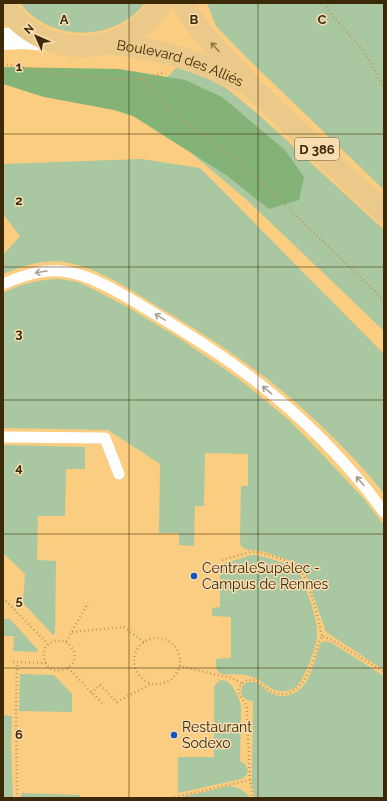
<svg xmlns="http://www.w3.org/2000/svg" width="387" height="801" font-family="Raleway,sans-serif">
	<rect width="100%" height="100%" fill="#fbcd81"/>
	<g fill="#a9c7a1">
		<path d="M20,3h125c-30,39 -95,40 -125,0z"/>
		<polygon points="207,3 384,3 384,190 244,55 216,26"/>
		<polygon points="177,67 202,76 226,88 258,114 384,230 384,331 248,201 138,108"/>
		<path d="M142,159l58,9 184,186v140c-13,-18 -29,-34 -44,-50 -23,-23 -48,-46 -74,-66 -35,-27 -72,-50 -109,-72 -27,-17 -61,-39 -92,-44 -21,-3 -43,4 -62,12v-19l17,-19 -17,-22v-50z"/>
		<path d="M60,279l17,3 12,5 40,21 50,30 60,41 50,41 31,32 44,47 20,26v145l-58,-38 -19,-54 -6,-12 -7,-4 -29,-10 -20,-3 -4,-3 -1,-4 1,-56h7v-32l-43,-1 -1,53h-9l-1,40 -15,-1v-12h-20l1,-69 -52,-34 -105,-2v-135c18,-9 37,-14 57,-14z"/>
		<polygon points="3,445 85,447 85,469 66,469 65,516 38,516 37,560 56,561 55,633 53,635 23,603 25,574 3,553"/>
		<path d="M251,555c8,-1 41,10 46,15 4,4 5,9 7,14 6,17 14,35 13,53 0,8 -13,42 -19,48 -3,3 -9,6 -13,6 -14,2 -21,-10 -33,-14 -9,-4 -21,-2 -30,-3 -7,-3 -6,-9 -6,-15l15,-1v-41l-19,-1v-8l8,-1v-42z"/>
		<polygon points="3,619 10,619 38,650 36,652 13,651 14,636 3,636"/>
		<path d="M325,641l7,2 52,33v122h-129l-3,-14v-11l1,-72c-14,0 -16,-17 -4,-19 10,-1 14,7 22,11 5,3 12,4 18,2 21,-5 24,-32 31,-50l1,-2z"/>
		<polygon points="20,674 54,675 72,694 72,712 19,711"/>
		<path d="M221,680l6,1 5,5 6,10 3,10 -1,55c9,4 11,13 1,18l-63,14v-36h36v-70l2,-3z"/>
		<polygon points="3,715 12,716 11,746 13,798 3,798"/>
		<path d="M229,786c10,1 16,4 21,12h-72z"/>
		<polygon points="22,793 80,795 80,798 20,798"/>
	</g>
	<polygon fill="#84b377" points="3,67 119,69 185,80 222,97 285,150 304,177 299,200 269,209 226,175 133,116 114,110 44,97 3,84"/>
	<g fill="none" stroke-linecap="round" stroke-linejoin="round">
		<g stroke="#c09a5c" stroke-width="2.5" stroke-dasharray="1 3" stroke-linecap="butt">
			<polyline points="325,3 330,13 362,49 384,87"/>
			<polyline points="3,64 76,76 119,79 141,79 150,77 163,73"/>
			<polyline points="141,79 151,88 167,107 183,121 239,161 384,300"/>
			<path d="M222,560l28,-8h6c10,2 33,8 41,14 11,9 22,55 25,70"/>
			<polyline points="3,598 48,644"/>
			<polyline points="72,632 124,627 144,642"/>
			<circle cx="157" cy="661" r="23"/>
			<path d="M66,642c27,21 -17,43 -22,16 -3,-14 11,-20 22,-16l22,-39"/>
			<polyline points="13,662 46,663"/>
			<polyline points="179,666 232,678 242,684"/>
			<polyline points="68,668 103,704"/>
			<polyline points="91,693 100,685 117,702 151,684"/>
			<path d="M250,780l-3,-71c0,-2 -1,-4 -2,-6 -2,-4 -5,-6 -6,-11 -1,-4 1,-8 5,-10 10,-7 19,5 27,9 8,4 16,4 23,-1 16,-9 20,-38 28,-54l10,4 52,32"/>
			<polyline points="17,798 16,711 17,662"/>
			<polyline points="171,798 250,780 253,798"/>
		</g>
		<g stroke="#fff" stroke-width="11">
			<path d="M3,284c18,-8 38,-15 58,-13 29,2 66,26 91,41 36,22 72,44 105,70 48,37 91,81 127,130"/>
			<polyline points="3,437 105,438 119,474"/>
		</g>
		<polyline stroke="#fff" stroke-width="22" points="3,39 24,38 46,40"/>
		<g stroke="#ebc98a" stroke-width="22">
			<path d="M3,3c5,8 11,15 18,21 45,38 108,26 141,-21"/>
			<polyline points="183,3 190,15 202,32 250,86 384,212"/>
			<path id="s1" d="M109,43c15,3 31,5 46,8 30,6 59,18 87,31"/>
		</g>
	</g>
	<defs><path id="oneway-shaft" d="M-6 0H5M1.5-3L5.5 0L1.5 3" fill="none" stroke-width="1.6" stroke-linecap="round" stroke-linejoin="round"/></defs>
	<use stroke="#937949" href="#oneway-shaft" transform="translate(215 47) rotate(-132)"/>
	<g stroke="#a79f90">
		<use href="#oneway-shaft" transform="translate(41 272) rotate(171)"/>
		<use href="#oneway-shaft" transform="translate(160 317) rotate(-149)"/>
		<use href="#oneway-shaft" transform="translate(267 390) rotate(-141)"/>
		<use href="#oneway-shaft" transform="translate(360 481) rotate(-131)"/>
	</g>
	<path fill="none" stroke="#3b2908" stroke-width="1" stroke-opacity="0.55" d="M129,3v795M258,3v795M3,134h381M3,267h381M3,400h381M3,534h381M3,668h381"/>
	<g fill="#0b57c1" stroke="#f9ddb2" stroke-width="1.5">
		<circle cx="194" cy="576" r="4"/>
		<circle cx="174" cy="735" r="4"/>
	</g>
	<g text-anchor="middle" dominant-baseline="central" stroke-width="3" stroke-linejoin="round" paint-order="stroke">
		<rect fill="#f9ddb2" stroke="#745f3b" stroke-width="1" x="295" y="138" width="44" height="22" rx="3"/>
		<g font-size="13" font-weight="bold" fill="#3b2908">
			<text x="317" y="149">D 386</text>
		</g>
		<g font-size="14" fill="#3b2908" stroke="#f9ddb2">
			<text stroke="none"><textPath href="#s1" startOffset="74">Boulevard des Alliés</textPath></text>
		</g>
		<g font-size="14" fill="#3b2908" stroke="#f9ddb2" text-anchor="start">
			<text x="202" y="568">CentraleSupélec -<tspan x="202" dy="16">Campus de Rennes</tspan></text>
			<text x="182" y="727">Restaurant<tspan x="182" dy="16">Sodexo</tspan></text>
		</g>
	</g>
	<g font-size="13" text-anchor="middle" font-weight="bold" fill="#3b2908" stroke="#f9ddb2" stroke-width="3" stroke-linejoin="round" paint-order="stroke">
		<text x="64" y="24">A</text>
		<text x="194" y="24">B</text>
		<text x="322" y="24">C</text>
		<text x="19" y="71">1</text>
		<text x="19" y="205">2</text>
		<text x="19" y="338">3</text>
		<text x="19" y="472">4</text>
		<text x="19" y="605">5</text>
		<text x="19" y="739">6</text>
	</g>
	<rect width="387" height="801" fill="none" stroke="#3b2908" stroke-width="8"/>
	<g transform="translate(36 36) rotate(315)" stroke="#f9ddb2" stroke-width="3" paint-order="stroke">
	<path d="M0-3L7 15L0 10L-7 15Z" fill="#3b2908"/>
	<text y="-6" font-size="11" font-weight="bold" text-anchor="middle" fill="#3b2908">N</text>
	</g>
</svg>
